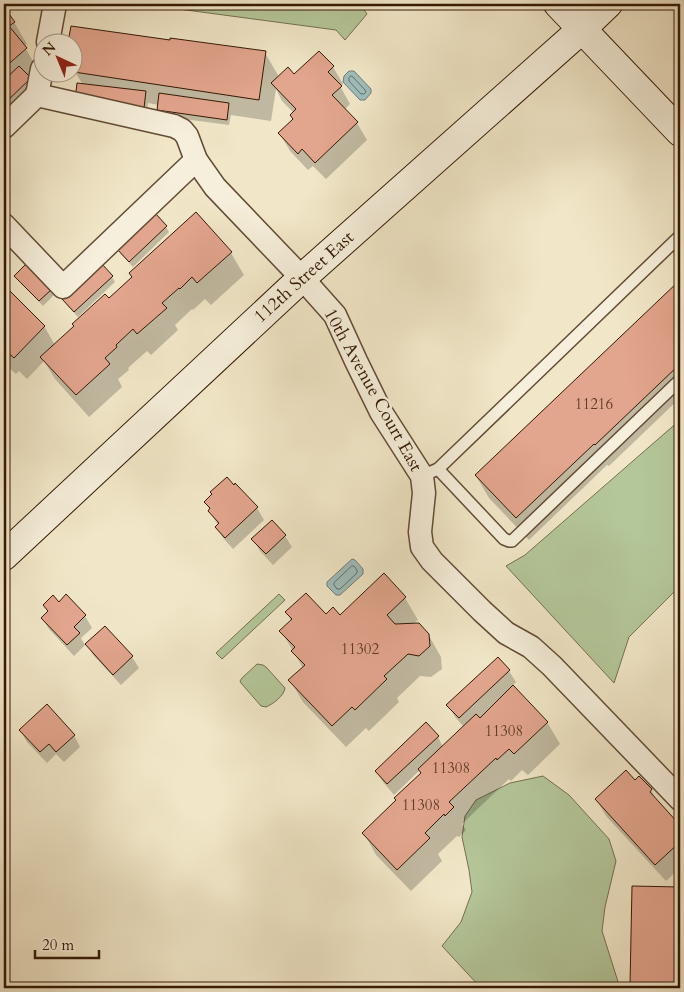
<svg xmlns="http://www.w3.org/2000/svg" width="684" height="992" font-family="Cardo,serif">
	<rect width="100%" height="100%" fill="#f1e7c8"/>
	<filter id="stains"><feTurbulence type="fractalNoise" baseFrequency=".004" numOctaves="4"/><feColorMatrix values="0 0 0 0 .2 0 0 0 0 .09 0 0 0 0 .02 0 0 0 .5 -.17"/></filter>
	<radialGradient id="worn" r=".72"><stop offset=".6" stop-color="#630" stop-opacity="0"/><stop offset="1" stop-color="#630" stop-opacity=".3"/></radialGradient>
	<g fill="#b4c79a" stroke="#747050">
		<polygon points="141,4 360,4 367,14 345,40 336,30"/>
		<polygon points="680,420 680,586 629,637 614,683 506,566 525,555"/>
		<polygon points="279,594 285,600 222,659 216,653"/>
		<path d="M257,664l6,1 3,2 19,21c-1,8 -12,16 -19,19l-5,-1 -20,-23 -1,-2 2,-3z"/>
		<polygon points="543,776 569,795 609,839 616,861 605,907 602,931 620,988 481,988 442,946 461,922 472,892 469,870 462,837 465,816 476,800 510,783"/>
	</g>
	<g fill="#9ebebe" stroke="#747c74">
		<polygon points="349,71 354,71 371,89 371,93 365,100 360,100 343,82 344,76"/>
		<polygon points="352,559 355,560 363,569 363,574 340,595 336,595 327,586 327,582"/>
	</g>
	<g fill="#0003">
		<polygon points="6,12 14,22 27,44 24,46 39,71 33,85 9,107 4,102 4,13"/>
		<polygon points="72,27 265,53 278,75 277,79 333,67 343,84 340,86 350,104 344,110 357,123 367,140 326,179 313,166 308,170 290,151 280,134 294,120 294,113 282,101 276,89 271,121 231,115 229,125 161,116 158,110 159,105 148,103 147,113 83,85 75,72 77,61 72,54 72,42 70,42"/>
		<polygon points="166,227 169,232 133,267 122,255 118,250"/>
		<polygon points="231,253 244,275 211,305 205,299 193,310 192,309 175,325 178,330 151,355 147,351 128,368 129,370 118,379 122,387 89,417 55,379 44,361 27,379 19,371 16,374 9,368 4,359 4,287 44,326 55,345 109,300"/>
		<polygon points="16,276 51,290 54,295 43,306 19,281"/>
		<polygon points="112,277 115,282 78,317 67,305 64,300"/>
		<polygon points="680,282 680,398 609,466 607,465 529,540 489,498 476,476"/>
		<polygon points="235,485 257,508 264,520 233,549 223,538 216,527 218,525 209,511 210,510 205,502"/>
		<polygon points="285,536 292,547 273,565 260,551 253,539"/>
		<polygon points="405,598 418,620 413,624 428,634 441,657 442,669 431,677 420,676 397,698 399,702 369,731 366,728 346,747 303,702 290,680 303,668 281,631 291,621 287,612 340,617"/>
		<polygon points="59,603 85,616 92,628 81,638 85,645 74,656 49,629 42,618 48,612 44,606"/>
		<polygon points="87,644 132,657 139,668 121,685 93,655"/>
		<polygon points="509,671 516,682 512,686 547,722 560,744 528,775 522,770 511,781 509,779 462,824 466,830 459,837 457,836 438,854 442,861 411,891 376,855 364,833 422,773 420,770 394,795 383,782 376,771 438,737 443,747 464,727 455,717 448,705"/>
		<polygon points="20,730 74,735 80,747 64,762 56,754 47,763 27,742"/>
		<polygon points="635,781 651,790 658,803 680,828 680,868 666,881 606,816 596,799"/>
		<polygon points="633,887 680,888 680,988 634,988 632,984"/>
	</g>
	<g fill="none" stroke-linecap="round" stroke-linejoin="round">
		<g stroke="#696c62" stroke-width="1">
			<polygon points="351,76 353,77 365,90 366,92 364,94 361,94 349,81 349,78"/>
			<polygon points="352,566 354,566 357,570 357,573 340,589 337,589 334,585 334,583"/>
		</g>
	</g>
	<g fill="#e2a58d" stroke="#341905">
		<polygon points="6,10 15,22 9,26 27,48 4,68 4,12"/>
		<polygon points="71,26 170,40 170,38 266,51 259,100 74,72 77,49 72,49 72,42 68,42"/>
		<polygon points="319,51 334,66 328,72 342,86 332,95 358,122 315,163 302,149 298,154 278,133 293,119 290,115 296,109 271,83 288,67 294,74"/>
		<polygon points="19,66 31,78 5,103 4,101 4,80"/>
		<polygon points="77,83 146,91 144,108 75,100"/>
		<polygon points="159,93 229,103 227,120 157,110"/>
		<polygon points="196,212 232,252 197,283 192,277 180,289 179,288 162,303 167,308 137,334 133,329 116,345 117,347 105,358 110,364 76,395 40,357 74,326 72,324 105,294 109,298 132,277 129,273"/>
		<polygon points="155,213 167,226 129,262 117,249"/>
		<polygon points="27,263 52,289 39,301 14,276"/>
		<polygon points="101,263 113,276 74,312 62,299"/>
		<polygon points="680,280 680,364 595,445 594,444 516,518 475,475"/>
		<polygon points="4,285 45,326 14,358 5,350 4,352"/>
		<polygon points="227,477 234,485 235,483 258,507 225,538 215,527 219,523 208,511 210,508 204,502 212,494 210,492"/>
		<polygon points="272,520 286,535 266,554 251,539"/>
		<polygon points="384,573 406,597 387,615 395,624 419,623 429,634 430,646 419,656 408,654 384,676 387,679 355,710 352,707 332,726 288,680 305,665 291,651 295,647 279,631 292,619 285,612 306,593 326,614 333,607 340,615"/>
		<polygon points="66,594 86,615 74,627 80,633 67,645 41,618 48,611 43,605 53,595 59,602"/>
		<polygon points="105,626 133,656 113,675 85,644"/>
		<polygon points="498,657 510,670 459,718 446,705"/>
		<polygon points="513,685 548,722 514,754 509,749 497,760 496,758 449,802 454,807 445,816 444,814 425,833 430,838 397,870 362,833 396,800 394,798 421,773 418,769 476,714 480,718"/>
		<polygon points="47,704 75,735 56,752 49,744 40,752 19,730"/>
		<polygon points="426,722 439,736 387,784 375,771"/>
		<polygon points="626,770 635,780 639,776 652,789 650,792 679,824 676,827 680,831 680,842 655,865 595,799"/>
		<polygon points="632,886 680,887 680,986 630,985"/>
	</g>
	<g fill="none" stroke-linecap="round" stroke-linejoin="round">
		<g stroke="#634c36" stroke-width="14">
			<g id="lane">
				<polyline points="438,469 504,539 509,541 512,541 680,380"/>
				<polyline points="422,476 438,469 680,236"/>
			</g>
		</g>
		<g stroke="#634c36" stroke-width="25">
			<g id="street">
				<polyline points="48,42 55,4"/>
				<polyline points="37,95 174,126 182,130 187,136 196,160 215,187 302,278 335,315 356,361 381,412 422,476 424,493 420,532 422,547 432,561 482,611 506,633 531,647 552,666 680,799"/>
				<polyline points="37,95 42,69"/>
				<polyline points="4,127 37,95"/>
				<polyline points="4,225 63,287 196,160"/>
			</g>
		</g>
		<g stroke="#341905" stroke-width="30">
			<g id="secondary">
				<polyline points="558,4 680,132"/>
				<polyline points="4,556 302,278 582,29 608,4"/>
			</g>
		</g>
		<use href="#lane" stroke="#f6efdb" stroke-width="11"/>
		<use href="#street" stroke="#f6efdb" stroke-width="22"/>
		<use href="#secondary" stroke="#f6efdb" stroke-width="28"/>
	</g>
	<g text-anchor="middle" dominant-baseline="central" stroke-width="5" stroke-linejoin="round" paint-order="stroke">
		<g font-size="15" fill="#603c27">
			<text x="594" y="404">11216</text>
			<text x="360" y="649">11302</text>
			<text x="504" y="731">11308</text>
			<text x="451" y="768">11308</text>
			<text x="421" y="805">11308</text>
		</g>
		<g font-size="18" fill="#341905" stroke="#f6efdb">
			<text transform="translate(304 277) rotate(-42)">112th Street East</text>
			<text transform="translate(373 390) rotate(61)">10th Avenue Court East</text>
		</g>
	</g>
	<rect width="684" height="992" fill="none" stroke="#f1e7c8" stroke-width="20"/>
	<rect x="5" y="5" width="674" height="982" fill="none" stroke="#341905" stroke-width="2.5"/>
	<rect x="10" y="10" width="664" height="972" fill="none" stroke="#341905"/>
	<g transform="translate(58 58) rotate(316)"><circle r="24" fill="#f6efdb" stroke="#a89985"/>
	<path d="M0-4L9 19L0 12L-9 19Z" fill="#8f2418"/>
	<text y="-8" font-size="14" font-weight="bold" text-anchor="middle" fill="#341905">N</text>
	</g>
	<path d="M35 950v8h64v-8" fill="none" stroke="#341905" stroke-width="2.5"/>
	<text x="42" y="950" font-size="15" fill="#341905" stroke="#f6efdb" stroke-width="4" paint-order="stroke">20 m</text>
	<rect width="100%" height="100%" filter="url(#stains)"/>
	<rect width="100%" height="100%" fill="url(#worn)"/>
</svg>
